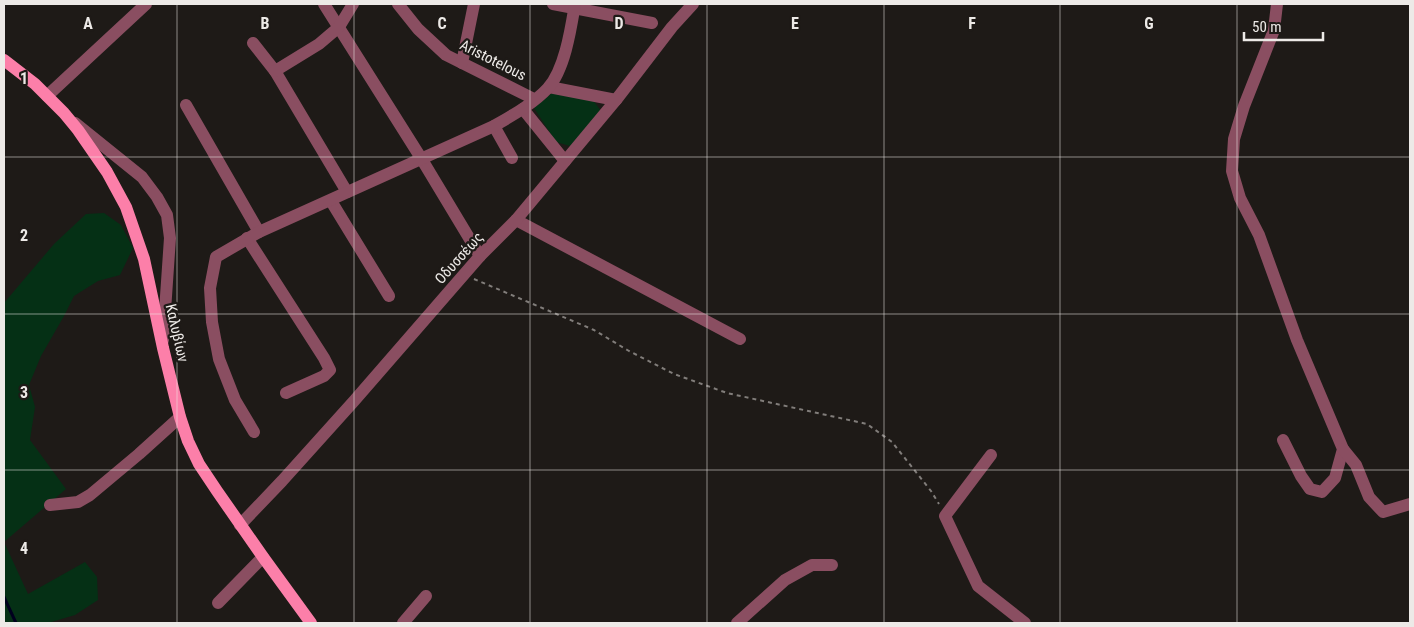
<svg xmlns="http://www.w3.org/2000/svg" width="1414" height="627" font-family="'Roboto Condensed',sans-serif">
	<rect width="100%" height="100%" fill="#1e1a17"/>
	<g fill="#053015">
		<polygon points="552,93 593,100 601,111 570,146 556,142 534,108"/>
		<polygon points="104,213 121,225 133,248 120,275 98,281 74,296 64,316 41,356 29,385 35,407 30,440 66,489 4,542 28,594 85,562 97,577 98,600 75,615 48,623 4,623 4,303 54,244 86,214"/>
	</g>
	<g fill="none" stroke-linecap="round" stroke-linejoin="round">
		<polyline stroke="#00001e" stroke-width="3" points="4,597 16,623"/>
		<polyline stroke="#817d7a" stroke-width="2" stroke-dasharray="4 4" stroke-linecap="butt" points="474,279 594,330 629,351 674,374 727,393 867,424 892,442 931,491 939,504"/>
		<g stroke="#8a4e61" stroke-width="12">
			<polyline points="324,4 421,158 480,256"/>
			<polyline points="398,4 418,29 446,55 534,99"/>
			<polyline points="553,4 652,23"/>
			<polyline points="1277,4 1274,30 1244,106 1234,139 1232,171 1240,198 1259,235 1297,340 1343,449 1335,478 1322,492 1310,489 1301,476 1283,440"/>
			<polyline points="253,43 275,71 347,192"/>
			<polyline points="462,63 474,4"/>
			<polyline points="275,71 319,44 339,27 353,4"/>
			<polyline points="549,87 616,100"/>
			<polyline points="47,96 146,4"/>
			<polyline points="186,105 259,232"/>
			<polyline points="523,109 565,161"/>
			<polyline points="75,123 142,177 157,197 167,215 170,238 163,340"/>
			<polyline points="494,126 512,158"/>
			<polyline points="331,201 389,296"/>
			<polyline points="516,220 740,339"/>
			<polyline points="247,238 324,358 330,370 324,376 286,393"/>
			<path d="M254,432l-19,-32 -16,-41 -7,-37 -2,-34 6,-31 43,-25 235,-106c19,-11 39,-22 54,-38 17,-19 23,-60 27,-84"/>
			<polyline points="1343,449 1356,465 1369,497 1383,512 1410,504"/>
			<polyline points="991,455 945,516 978,586 1025,623"/>
			<polyline points="50,505 78,502 90,495 139,454 180,417"/>
			<polyline points="240,525 282,481 354,401 480,256 516,220 616,100 672,27 693,4"/>
			<polyline points="218,603 263,557"/>
			<polyline points="403,623 426,596"/>
			<polyline points="737,623 785,580 812,565 832,565"/>
		</g>
		<polyline stroke="#fc7fa9" stroke-width="12" points="4,60 35,84 64,113 78,130 107,172 126,207 144,259 163,348 180,417 188,441 199,464 217,491 263,557 311,623"/>
	</g>
	<path fill="none" stroke="#edeae7" stroke-width="1" stroke-opacity="0.55" d="M177,4v619M354,4v619M530,4v619M707,4v619M884,4v619M1060,4v619M1237,4v619M4,157h1406M4,314h1406M4,470h1406"/>
	<g text-anchor="middle" dominant-baseline="central" stroke-width="4.5" stroke-linejoin="round" paint-order="stroke">
		<g font-size="15" fill="#edeae7" stroke="#1e1a17">
			<text transform="translate(493 60) rotate(27)">Aristotelous</text>
			<text transform="translate(459 258) rotate(-48)">Οδυσσέως</text>
			<text transform="translate(177 333) rotate(77)">Καλυβίων</text>
		</g>
	</g>
	<g font-size="16" text-anchor="middle" font-weight="bold" fill="#edeae7" stroke="#1e1a17" stroke-width="4.5" stroke-linejoin="round" paint-order="stroke">
		<text x="88" y="29">A</text>
		<text x="265" y="29">B</text>
		<text x="442" y="29">C</text>
		<text x="619" y="29">D</text>
		<text x="795" y="29">E</text>
		<text x="972" y="29">F</text>
		<text x="1149" y="29">G</text>
		<text x="24" y="84">1</text>
		<text x="24" y="241">2</text>
		<text x="24" y="398">3</text>
		<text x="24" y="554">4</text>
	</g>
	<rect width="1414" height="627" fill="none" stroke="#edeae7" stroke-width="10"/>
	<path d="M1244 32v8h79v-8" fill="none" stroke="#edeae7" stroke-width="2.5"/>
	<text x="1252" y="32" font-size="15" fill="#edeae7" stroke="#1e1a17" stroke-width="4" paint-order="stroke">50 m</text>
</svg>
